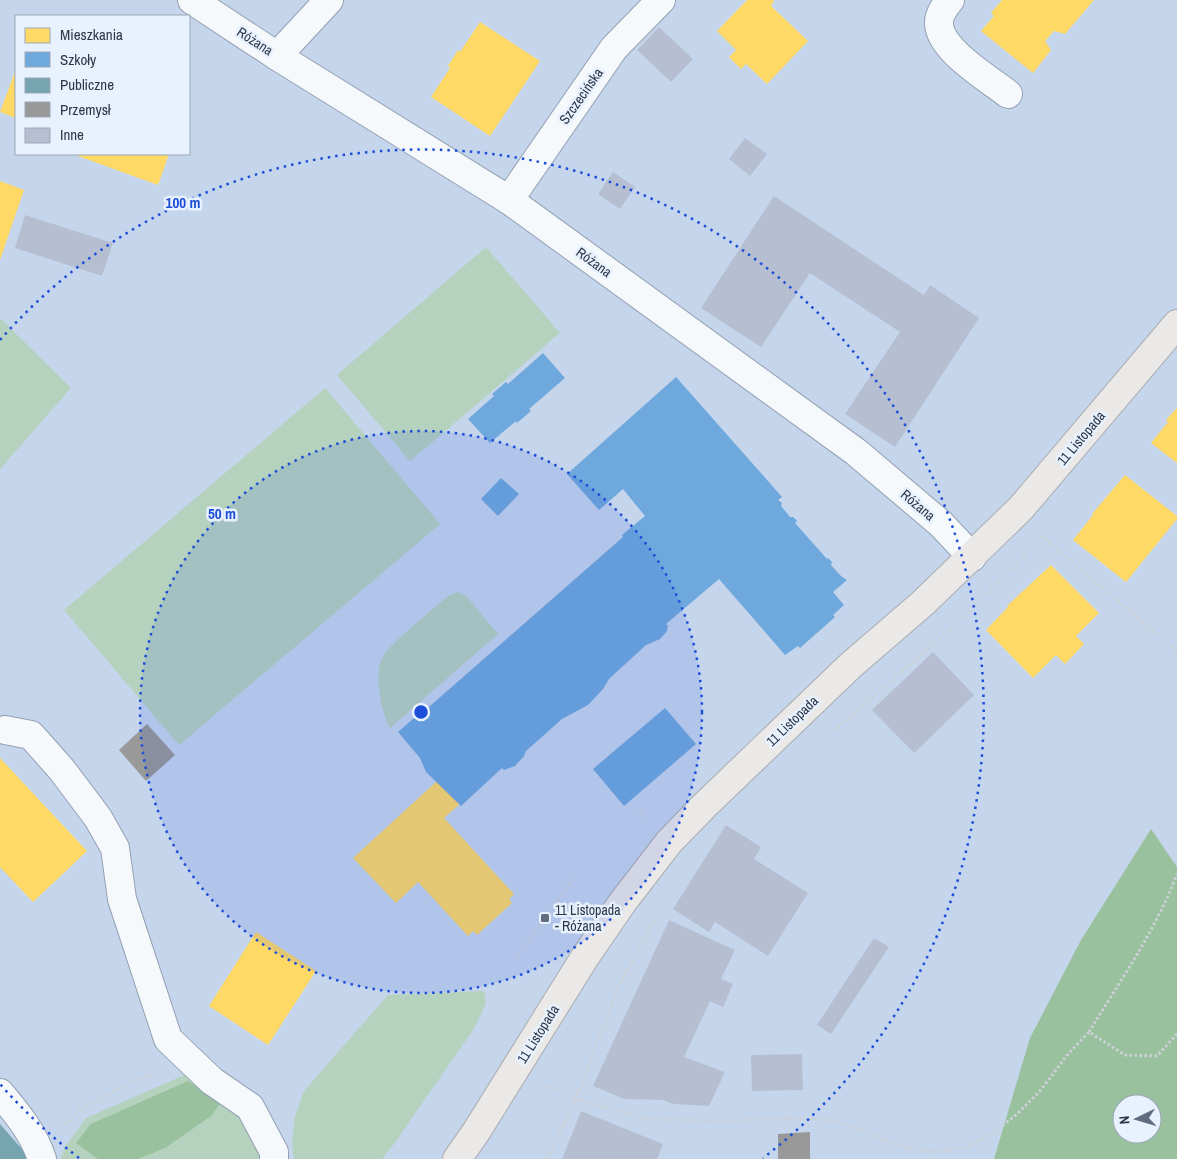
<svg xmlns="http://www.w3.org/2000/svg" width="1177" height="1159" font-family="'Archivo Narrow',sans-serif">
	<rect width="100%" height="100%" fill="#c5d5ec"/>
	<g fill="#b5d2be">
		<polygon points="486,247 560,333 410,461 337,375"/>
		<polygon points="0,318 71,388 0,469"/>
		<polygon points="325,388 440,524 179,745 64,610"/>
		<path d="M458,592l8,4 32,38 -108,94c-9,-16 -15,-51 -9,-68 5,-14 54,-52 67,-64z"/>
		<polygon points="484,991 486,1003 475,1027 394,1144 382,1159 294,1159 292,1143 295,1116 304,1091 388,995"/>
		<polygon points="189,1073 230,1103 262,1143 265,1159 61,1159 64,1148 86,1118"/>
	</g>
	<g fill="#99c19d" fill-rule="evenodd">
		<path d="M1151,829l26,38v292h-183l36,-121 51,-98zM1122,1104h30v30h-30z"/>
		<polygon points="188,1081 220,1104 211,1116 165,1148 138,1159 98,1159 76,1143 91,1124"/>
	</g>
	<g fill="#ffd966">
		<polygon points="747,0 773,0 774,1 771,6 808,41 767,84 746,64 741,69 729,57 736,50 717,31"/>
		<polygon points="1002,0 1094,0 1065,34 1054,31 1045,41 1051,50 1033,73 981,31 994,16 991,13"/>
		<polygon points="480,22 540,61 490,136 431,97 450,68 448,66 458,50 460,52"/>
		<polygon points="16,69 16,118 0,112"/>
		<polygon points="79,154 169,154 158,185 78,156"/>
		<polygon points="0,181 24,190 0,260"/>
		<polygon points="1177,408 1177,463 1151,443 1168,422 1166,420"/>
		<polygon points="1125,475 1177,516 1177,519 1126,582 1073,540 1093,515 1092,514"/>
		<polygon points="1051,565 1099,613 1076,636 1084,644 1065,664 1056,655 1033,678 986,630 1008,607 1007,606"/>
		<polygon points="0,758 87,851 33,902 0,867"/>
		<polygon points="437,781 460,804 444,818 514,894 509,899 512,903 477,935 473,931 468,936 418,882 396,903 353,858"/>
		<polygon points="256,932 316,971 268,1045 209,1006"/>
	</g>
	<g fill="#6fa8dc">
		<polygon points="543,353 565,378 529,409 531,411 517,423 516,421 490,443 468,419 494,396 492,394 506,382 508,384"/>
		<polygon points="676,377 782,497 778,500 782,503 781,506 790,517 793,517 797,521 795,523 827,559 828,558 832,562 831,565 841,576 847,580 833,592 844,605 833,615 835,617 800,648 798,646 785,655 719,579 666,624 668,626 667,631 660,639 646,645 609,679 603,689 588,705 562,719 526,751 524,756 515,766 504,770 502,768 461,806 426,772 420,758 398,732 421,712 422,713 623,537 622,535 645,516 623,489 599,510 567,474"/>
		<polygon points="501,478 519,494 498,516 481,499"/>
		<polygon points="665,708 696,744 624,806 593,769"/>
	</g>
	<polygon fill="#76a5af" points="0,1124 28,1156 25,1159 0,1159"/>
	<g fill="#999">
		<polygon points="147,724 175,755 146,781 119,750"/>
		<polygon points="810,1132 810,1159 778,1159 778,1134"/>
	</g>
	<g fill="#b6bfd2">
		<polygon points="659,27 693,59 671,82 637,50"/>
		<polygon points="745,138 767,154 750,176 729,159"/>
		<polygon points="613,172 635,187 620,209 598,194"/>
		<polygon points="774,196 924,295 930,285 979,318 895,447 845,414 900,332 810,273 761,347 701,308"/>
		<polygon points="25,215 113,243 102,276 15,248"/>
		<polygon points="933,652 974,695 914,753 872,710"/>
		<polygon points="726,825 761,847 754,859 808,893 768,956 715,922 709,932 673,909"/>
		<polygon points="669,920 735,950 721,979 733,984 723,1007 710,1001 684,1057 725,1072 709,1106 673,1104 663,1100 624,1099 593,1086"/>
		<polygon points="874,938 889,947 831,1034 817,1025"/>
		<polygon points="802,1054 803,1090 752,1091 751,1055"/>
		<polygon points="581,1111 663,1144 657,1159 562,1159"/>
	</g>
	<g fill="none" stroke-linecap="round" stroke-linejoin="round">
		<g stroke="#94a0b2" stroke-width="30">
			<g id="minor">
				<polyline points="192,0 277,56 509,200 856,452 941,524 972,557"/>
				<path d="M950,0c-5,6 -12,16 -11,24 1,26 50,55 69,70"/>
				<polyline points="277,56 329,0"/>
				<polyline points="509,200 614,48 661,0"/>
				<polyline points="5,730 31,735 62,770 98,818 115,848 122,899 168,1039 212,1081 250,1107 274,1152 274,1159"/>
				<path d="M0,1093c17,20 34,41 42,66"/>
			</g>
		</g>
		<g stroke="#aaacae" stroke-width="30">
			<polyline id="major" points="457,1159 476,1132 585,957 622,903 669,842 704,806 851,665 923,603 1021,508 1177,324"/>
		</g>
		<g stroke="#ccd1d8" stroke-width="3" stroke-dasharray="2.5 2.5" stroke-linecap="butt">
			<polyline points="1041,536 1177,651"/>
			<polyline points="834,731 945,634 1011,570 1028,552"/>
			<polyline points="639,810 647,819"/>
			<polyline points="516,958 573,879"/>
			<path d="M1089,1032c31,-51 67,-102 88,-158"/>
			<polyline points="545,1085 576,1099 648,1119 715,1121 800,1118 836,1121 902,1146 930,1151 964,1148 992,1134 1016,1115 1040,1091 1068,1054 1089,1032 1125,1055 1157,1056 1177,1034"/>
			<polyline points="64,1125 82,1108 134,1081 156,1073"/>
			<polyline points="547,1159 576,1099 618,988 656,918"/>
		</g>
		<use href="#minor" stroke="#f6f9fc" stroke-width="28"/>
		<use href="#major" stroke="#eae9e8" stroke-width="28"/>
	</g>
	<circle cx="421" cy="712" r="281" fill="#1d4ed8" fill-opacity=".12"/>
	<g fill="none" stroke="#1d4ed8" stroke-width="2.5" stroke-dasharray="2.5 5">
		<circle cx="421" cy="712" r="281"/>
		<path d="M79 1158A562 562 0 0 1 0 1084M0 340A562 562 0 1 1 763 1158"/>
	</g>
	<rect fill="#616e81" stroke="#e8f1fe" stroke-width="2" x="540" y="913" width="10" height="10" rx="2.5"/>
	<g text-anchor="middle" dominant-baseline="central" stroke-width="5" stroke-linejoin="round" paint-order="stroke">
		<g font-size="14" fill="#2b3748" stroke="#e8f1fe">
			<text transform="translate(255 41) rotate(33)">Różana</text>
			<text transform="translate(581 96) rotate(-55)">Szczecińska</text>
			<text transform="translate(594 262) rotate(36)">Różana</text>
			<text transform="translate(1081 438) rotate(-50)">11 Listopada</text>
			<text transform="translate(918 505) rotate(40)">Różana</text>
			<text transform="translate(792 721) rotate(-44)">11 Listopada</text>
			<text transform="translate(538 1034) rotate(-58)">11 Listopada</text>
		</g>
		<g font-size="14" fill="#2b3748" stroke="#e8f1fe" text-anchor="start">
			<text x="555" y="910">11 Listopada<tspan x="555" dy="16">- Różana</tspan></text>
		</g>
	</g>
	<circle cx="421" cy="712" r="8" fill="#1d4ed8" stroke="#e8f1fe" stroke-width="2.5"/>
	<g font-size="15" text-anchor="middle" font-weight="bold" fill="#1d4ed8" stroke="#e8f1fe" stroke-width="5" stroke-linejoin="round" paint-order="stroke">
		<text x="183" y="208">100 m</text>
		<text x="222" y="519">50 m</text>
	</g>
	<rect x="15" y="15" width="175" height="140" fill="#e8f1fe" stroke="#9ca7b5"/>
	<rect x="25" y="28" width="25" height="15" fill="#ffd966" stroke="#9ca7b5"/>
	<text x="60" y="40" font-size="15" fill="#2b3748">Mieszkania</text>
	<rect x="25" y="52" width="25" height="15" fill="#6fa8dc" stroke="#9ca7b5"/>
	<text x="60" y="65" font-size="15" fill="#2b3748">Szkoły</text>
	<rect x="25" y="78" width="25" height="15" fill="#76a5af" stroke="#9ca7b5"/>
	<text x="60" y="90" font-size="15" fill="#2b3748">Publiczne</text>
	<rect x="25" y="102" width="25" height="15" fill="#999999" stroke="#9ca7b5"/>
	<text x="60" y="115" font-size="15" fill="#2b3748">Przemysł</text>
	<rect x="25" y="128" width="25" height="15" fill="#b6bfd2" stroke="#9ca7b5"/>
	<text x="60" y="140" font-size="15" fill="#2b3748">Inne</text>
	<g transform="translate(1137 1119) rotate(265)"><circle r="24" fill="#e8f1fe" stroke="#9ca7b5"/>
	<path d="M0-4L9 19L0 12L-9 19Z" fill="#616e81"/>
	<text y="-8" font-size="14" font-weight="bold" text-anchor="middle" fill="#2b3748">N</text>
	</g>
</svg>
